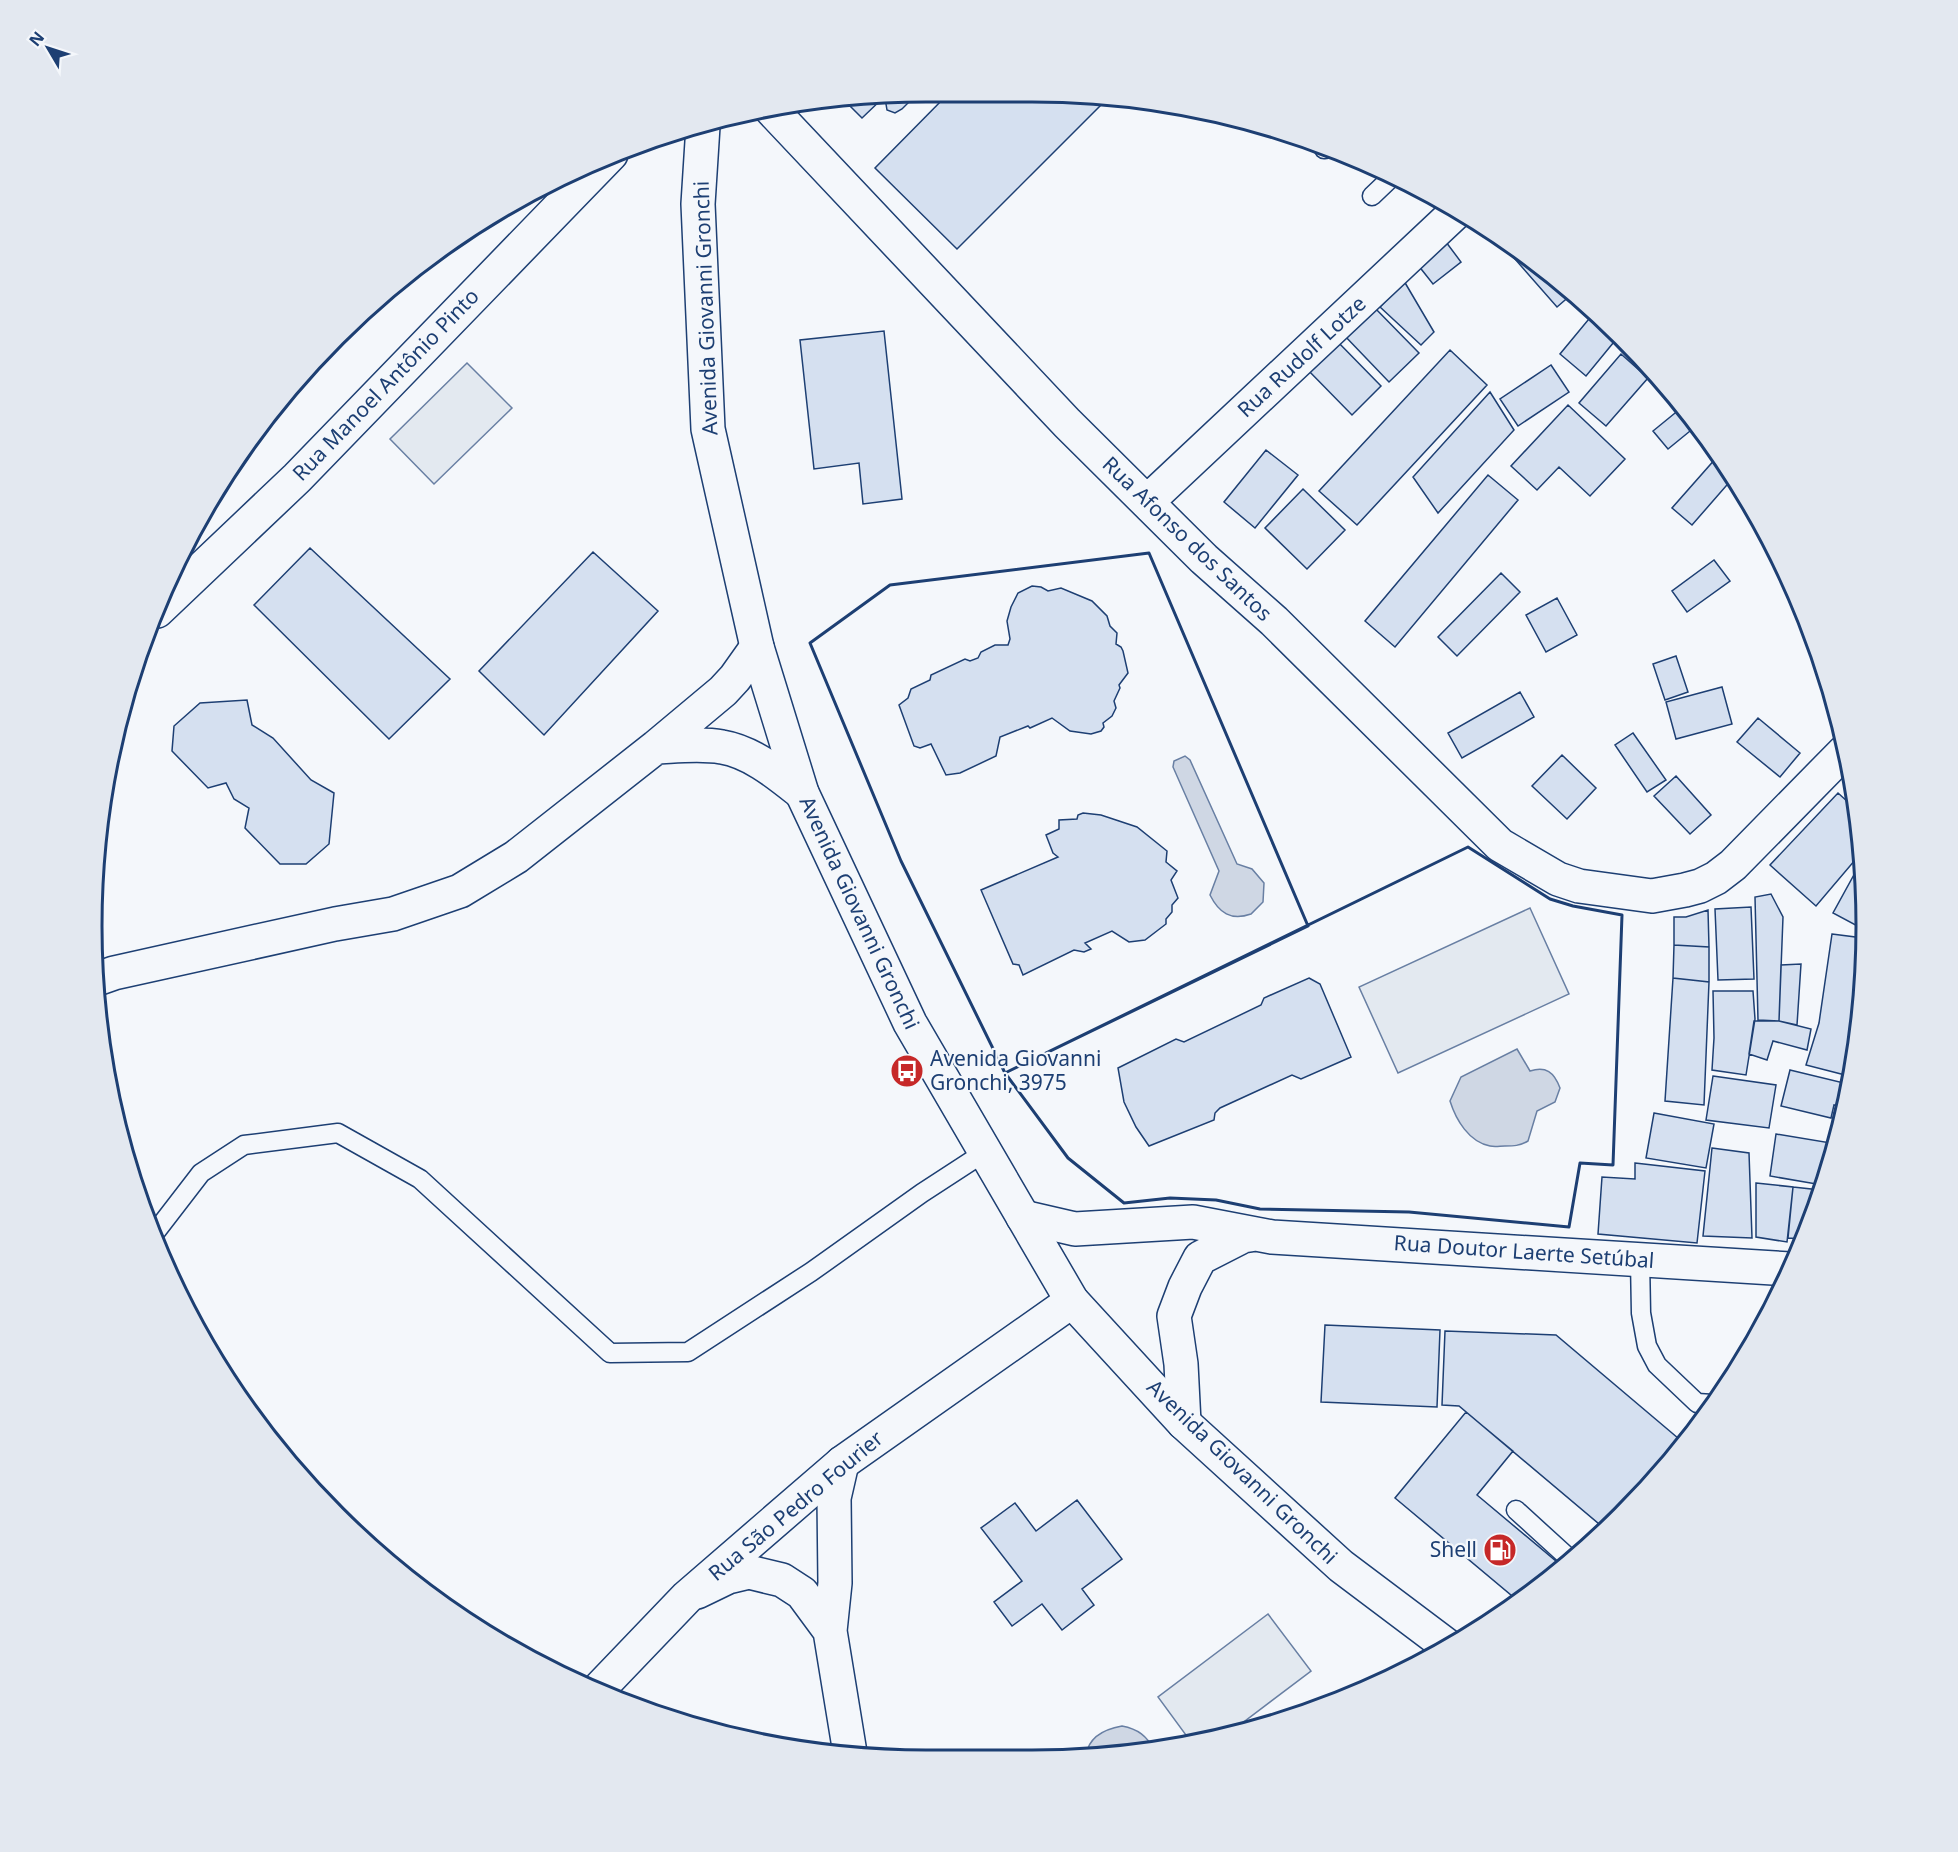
<svg xmlns="http://www.w3.org/2000/svg" width="1958" height="1852" viewBox="0 0 1958 1852" font-family="'Noto Sans',sans-serif">
  <rect width="100%" height="100%" fill="#f4f7fb"/>
  <path fill="#e3e9f0" stroke="#687fa3" stroke-width="1.5" d="M467,363L512,408L434,484L390,439Z
    M1530,908L1569,994L1398,1073L1359,987Z
    M1268,1614L1311,1671L1229,1733L1191,1742L1158,1697Z"/>
  <path fill="#cfd7e4" stroke="#687fa3" stroke-width="1.5" d="M1185,756L1190,760L1237,864L1252,869L1264,883L1263,902L1251,914C1231,921 1219,913 1210,895L1219,871L1173,767L1174,761Z
    M1517,1049L1530,1071C1546,1066 1554,1072 1560,1088L1555,1102L1537,1111L1528,1141C1519,1146 1514,1146 1505,1146C1500,1146 1495,1147 1490,1146C1469,1142 1456,1120 1450,1101L1461,1077Z
    M1122,1726C1138,1729 1147,1736 1154,1750L1141,1753L1086,1755C1089,1736 1105,1729 1122,1726Z"/>
  <path fill="#d5e0f0" stroke="#1d3f73" stroke-width="1.5" d="M950,92L1087,93L1109,97L957,249L875,168Z
    M912,93L915,96L902,109L895,113L887,110L886,104L890,97L888,95Z
    M885,96L862,118L844,100Z
    M1494,235L1540,264L1572,294L1557,307Z
    M1446,242L1461,262L1433,284L1418,265Z
    M1404,281L1434,332L1421,345L1380,307Z
    M1372,305L1419,353L1389,382L1343,334Z
    M1593,314L1618,337L1586,376L1560,354Z
    M884,331L902,499L863,504L859,463L814,469L800,340Z
    M1334,338L1381,386L1352,415L1305,367Z
    M1450,350L1487,385L1357,525L1319,491Z
    M1621,354L1648,378L1606,426L1579,403Z
    M1551,365L1569,392L1518,426L1500,399Z
    M1490,392L1514,430L1438,513L1413,477Z
    M1568,405L1625,459L1590,496L1559,467L1537,490L1511,466Z
    M1680,409L1695,427L1668,449L1653,431Z
    M1266,450L1298,475L1255,528L1224,502Z
    M1717,457L1733,478L1692,525L1672,508Z
    M1488,475L1518,500L1395,647L1365,621Z
    M1303,489L1345,530L1307,569L1265,528Z
    M310,548L450,679L389,739L254,605Z
    M593,552L658,611L544,735L479,671Z
    M1714,560L1730,581L1687,612L1672,591Z
    M1501,573L1520,592L1457,656L1438,637Z
    M1032,586L1041,587L1048,591L1061,588L1092,601L1107,616L1110,626L1117,633L1116,644L1121,647L1123,651L1128,673L1119,685L1120,688L1114,701L1116,708L1112,716L1103,723L1104,727L1101,731L1091,734L1070,731L1052,718L1030,728L1028,726L1000,737L996,756L960,773L946,775L931,744L920,748L914,746L899,705L908,698L911,689L930,680L931,675L965,659L970,661L978,658L981,652L995,645H1008L1010,639L1007,621L1011,607L1018,593Z
    M1557,598L1577,635L1546,652L1526,615Z
    M1676,656L1688,692L1665,700L1653,664Z
    M1722,687L1732,724L1676,739L1666,702Z
    M1520,692L1534,717L1462,758L1448,733Z
    M247,700L252,725L273,738L311,780L334,793L329,844L306,864H280L245,828L249,808L234,799L226,783L208,788L172,751L174,726L200,703Z
    M1758,718L1800,753L1780,777L1737,742Z
    M1633,733L1666,780L1647,792L1615,745Z
    M1562,755L1596,788L1567,819L1532,786Z
    M1676,776L1711,815L1690,834L1654,796Z
    M1851,780L1855,797L1844,787Z
    M1838,793L1858,811L1861,853L1816,906L1770,865Z
    M1083,813L1101,815L1137,827L1167,851L1166,862L1177,871L1171,880L1178,898L1172,905V912L1166,919V924L1145,940L1129,942L1112,931L1085,943L1091,949L1084,952L1074,950L1023,975L1019,965L1013,964L981,890L1058,857L1053,853L1046,835L1059,829V820L1077,819L1078,815Z
    M1861,862L1863,929L1833,913Z
    M1771,894L1783,917L1779,1021L1758,1020L1755,897Z
    M1751,907L1754,979L1718,980L1715,909Z
    M1708,910L1709,947L1674,945V917H1686Z
    M1832,934L1863,938L1862,948L1864,949L1865,981L1849,1076L1806,1065L1819,1023Z
    M1674,945L1709,947V982L1673,978Z
    M1801,964L1797,1025L1779,1021L1781,965Z
    M1309,978L1320,984L1351,1057L1301,1079L1292,1075L1220,1108L1215,1113L1214,1120L1149,1146L1136,1127L1124,1102L1118,1068L1176,1039L1184,1042L1261,1005L1264,998Z
    M1673,978L1709,982L1704,1105L1665,1101Z
    M1713,991H1753L1755,1019L1746,1075L1712,1070L1714,1038Z
    M1754,1021H1779L1811,1029L1807,1050L1773,1041L1767,1060L1749,1054Z
    M1790,1070L1848,1084L1844,1107L1834,1105L1831,1118L1781,1106Z
    M1713,1076L1776,1085L1769,1128L1706,1120Z
    M1654,1113L1714,1124L1706,1168L1646,1158Z
    M1776,1134L1837,1144L1822,1185L1770,1176Z
    M1712,1148L1749,1153L1752,1238L1703,1236Z
    M1635,1163L1705,1171L1697,1243L1598,1234L1602,1177L1635,1179Z
    M1756,1183L1793,1187L1787,1242L1756,1237Z
    M1793,1187L1820,1190L1802,1239L1788,1238Z
    M1325,1325L1440,1330L1437,1407L1321,1402Z
    M1445,1331L1556,1335L1685,1444L1605,1529L1459,1406L1442,1405Z
    M1466,1412L1513,1451L1477,1495L1563,1567L1517,1600L1395,1498Z
    M1077,1500L1122,1559L1082,1589L1094,1605L1062,1630L1042,1604L1012,1626L994,1602L1022,1581L981,1528L1015,1503L1036,1531Z"/>
  <g fill="none" stroke-linecap="round" stroke-linejoin="round">
    <g stroke="#1d3f73" stroke-width="21">
      <path id="service" d="M1324,149H1325
        M1372,196L1394,175
        M154,1234L201,1173L244,1145L338,1133L420,1179L610,1353L688,1352L811,1272L922,1193L985,1152
        M1640,1259L1641,1313L1647,1346L1657,1365L1697,1403L1713,1404
        M1516,1510L1572,1561"/>
    </g>
    <g stroke="#1d3f73" stroke-width="36">
      <path id="minor" d="M769,107L1067,423L1204,559L1274,621L1500,845L1558,879L1579,886L1652,896L1685,890L1700,886L1716,878L1733,865L1844,752
        M1147,502L1456,212
        M157,611L297,478L611,154
        M1023,1217L1075,1229L1193,1222L1272,1237L1790,1269
        M1184,1423L1181,1364L1174,1316L1185,1287L1200,1258L1243,1236L1256,1234
        M842,1463L834,1498L835,1583L830,1631L850,1753
        M697,1592L728,1577L749,1572L782,1580L802,1593L830,1631"/>
    </g>
    <g stroke="#1d3f73" stroke-width="36">
      <path id="tertiary" d="M656,747C677,746 701,743 722,747C752,752 778,774 802,793
        M97,979L114,973L335,924L393,914L460,891L516,857L656,747L723,691L735,678L757,647
        M596,1692L687,1597L842,1463L1072,1301"/>
    </g>
    <g stroke="#1d3f73" stroke-width="36">
      <path id="primary" d="M703,126L698,204L708,429L757,647L802,793L910,1023L1072,1301L1184,1423L1341,1566L1450,1648"/>
    </g>
    <use href="#service" stroke="#f4f7fb" stroke-width="18"/>
    <use href="#minor" stroke="#f4f7fb" stroke-width="33"/>
    <use href="#tertiary" stroke="#f4f7fb" stroke-width="33"/>
    <use href="#primary" stroke="#f4f7fb" stroke-width="33"/>
    <path stroke="#1d3f73" stroke-width="3" d="M1149,553L1308,926L1005,1073L901,861L810,643L890,585Z
      M1468,847L1550,899L1573,906L1622,915L1613,1165L1580,1163L1569,1227L1409,1212L1260,1209L1216,1200L1170,1198L1124,1203L1068,1158L1005,1073Z"/>
  </g>
  <defs>
    <g id="bus-disc" transform="scale(1.725)"><circle r="9.5" fill="#c62828" stroke="#f4f7fb"/><path d="M-5-6H5V4H4V6H2V4H-2V6H-4V4H-5ZM-3.5-4V0h7V-4ZM-3.5 1.2v1.5H-2V1.2ZM2 1.2v1.5H3.5V1.2Z" fill="#fff"/></g>
    <g id="fuel-disc" transform="scale(1.725)"><circle r="9.5" fill="#c62828" stroke="#f4f7fb"/><path d="M-5.5-6h7V0h2V4h1.3V-2.5L3-4.5l.8-.8L6-3V5H2.5V1h-1V6h-7ZM-4.2-4.7v3.2H.2V-4.7Z" fill="#fff"/></g>
  </defs>
  <g fill-rule="evenodd">
    <use href="#bus-disc" x="907" y="1071"/>
    <use href="#fuel-disc" x="1500" y="1550"/>
  </g>
  <g text-anchor="middle" stroke-width="4.5" stroke-linejoin="round" paint-order="stroke">
    <g font-size="21" fill="#1d3f73" stroke="#f4f7fb">
      <text transform="translate(706 308) rotate(-92)" y="7">Avenida Giovanni Gronchi</text>
      <text transform="translate(1302 357) rotate(-43)" y="7">Rua Rudolf Lotze</text>
      <text transform="translate(386 385) rotate(-46)" y="7">Rua Manoel Antônio Pinto</text>
      <text transform="translate(1187 539) rotate(44)" y="7">Rua Afonso dos Santos</text>
      <text transform="translate(859 913) rotate(65)" y="7">Avenida Giovanni Gronchi</text>
      <text transform="translate(1524 1252) rotate(4)" y="7">Rua Doutor Laerte Setúbal</text>
      <text transform="translate(1242 1472) rotate(44)" y="7">Avenida Giovanni Gronchi</text>
      <text transform="translate(796 1506) rotate(-40)" y="7">Rua São Pedro Fourier</text>
    </g>
    <g font-size="21" fill="#1d3f73" stroke="#f4f7fb" text-anchor="start">
      <text x="930" y="1066">Avenida Giovanni<tspan x="930" dy="24">Gronchi, 3975</tspan></text>
      <text x="1477" y="1557" text-anchor="end">Shell</text>
    </g>
  </g>
  <path d="M0 0H1958V1852H0ZM926 102H1032A824 824 0 0 1 1856 926V926A824 824 0 0 1 1032 1750H926A824 824 0 0 1 102 926V926A824 824 0 0 1 926 102Z" fill="#e3e8f0" fill-rule="evenodd"/>
  <path fill="none" stroke="#1d3f73" stroke-width="3" d="M926 102H1032A824 824 0 0 1 1856 926V926A824 824 0 0 1 1032 1750H926A824 824 0 0 1 102 926V926A824 824 0 0 1 926 102Z"/>
  <g transform="translate(48 48) rotate(309)" stroke="#f4f7fb" stroke-width="4.5" paint-order="stroke">
  <path d="M0-4.5L10 22L0 15L-10 22Z" fill="#1d3f73"/>
  <text y="-9" font-size="16" font-weight="bold" text-anchor="middle" fill="#1d3f73">N</text>
  </g>
</svg>
